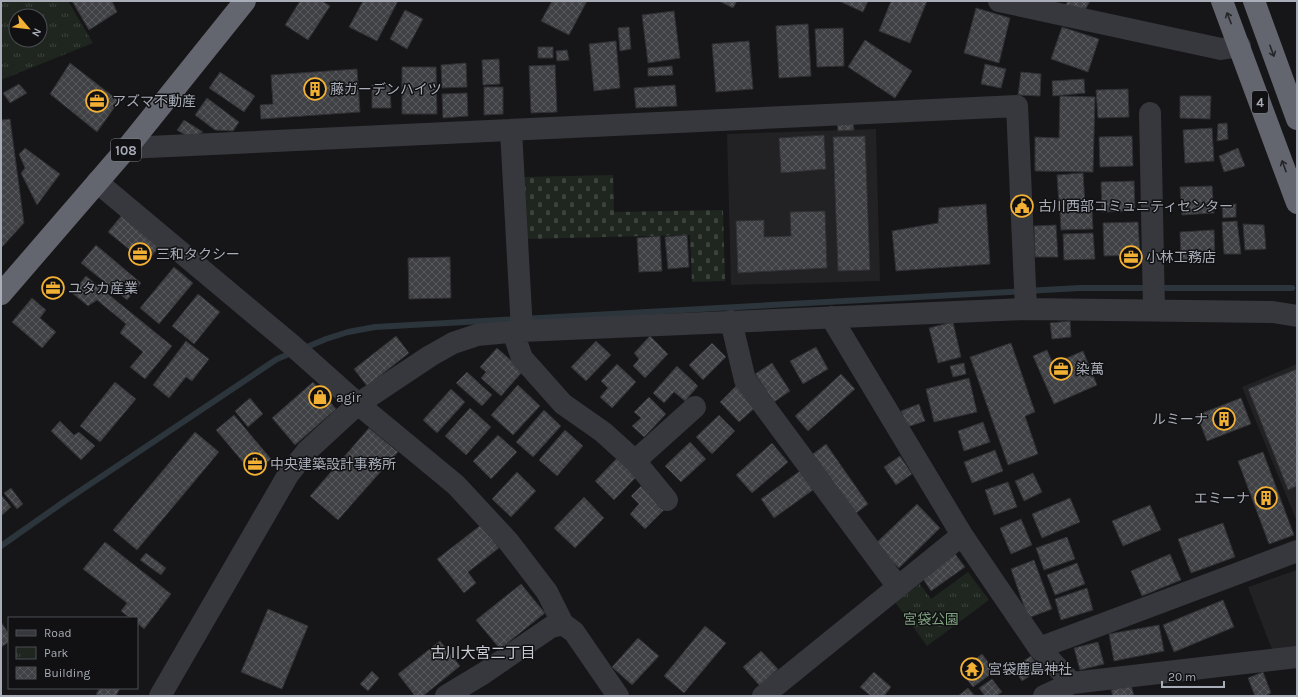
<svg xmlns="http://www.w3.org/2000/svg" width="1298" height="697" viewBox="0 0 1298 697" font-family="Karla,'Noto Sans JP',sans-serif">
  <defs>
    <pattern id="cemetery-stones" width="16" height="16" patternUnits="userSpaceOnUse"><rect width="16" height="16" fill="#1e261f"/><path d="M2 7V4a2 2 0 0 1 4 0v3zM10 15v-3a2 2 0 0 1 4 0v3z" fill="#3c433d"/></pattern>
    <pattern id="park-tufts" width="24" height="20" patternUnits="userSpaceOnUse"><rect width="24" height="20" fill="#1e261f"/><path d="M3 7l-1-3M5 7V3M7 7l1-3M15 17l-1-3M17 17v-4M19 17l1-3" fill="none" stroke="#3c433d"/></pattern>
    <pattern id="building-cross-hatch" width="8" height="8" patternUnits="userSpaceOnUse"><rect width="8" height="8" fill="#404145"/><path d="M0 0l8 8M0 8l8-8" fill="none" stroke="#595a5e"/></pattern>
  </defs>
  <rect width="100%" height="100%" fill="#161618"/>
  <path fill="#222225" d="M876,129L880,281L731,285L727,134Z
    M1297,364V522L1242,387Z
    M1297,570V647L1273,652L1248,587Z"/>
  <path fill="url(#cemetery-stones)" d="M613,175L614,212L723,210L725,281L692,282L690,235L524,239L523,177Z"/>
  <path fill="url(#park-tufts)" fill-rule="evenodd" d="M1,1H68L93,43L1,80ZM16,16H40V40H16Z
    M968,572L989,600L927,646L895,602L920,584L931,599Z"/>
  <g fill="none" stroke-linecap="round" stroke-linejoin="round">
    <path stroke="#2c353c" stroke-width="6" d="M302,349L326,339L348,332L375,327L1080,288H1292
      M1,546L65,501L277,359L294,352"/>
  </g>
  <path fill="url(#building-cross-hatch)" stroke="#303034" d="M72,1H112L117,12L89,30Z
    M300,1H322L330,6L308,40L285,25Z
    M363,1H398L377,41L349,27Z
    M552,1H587L569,35L541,21Z
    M719,1H737L733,8Z
    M839,1H868L863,12Z
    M891,1H927L910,43L879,31Z
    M1068,1H1090L1081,17L1063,8Z
    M976,8L1010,18L999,63L964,53Z
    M405,10L423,19L407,49L390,39Z
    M674,11L680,58L648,63L642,15Z
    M808,24L811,76L779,78L776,26Z
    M629,27L631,49L620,51L618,28Z
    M1062,27L1099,39L1088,72L1051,59Z
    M843,28L844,66L817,67L815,29Z
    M865,40L912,71L895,98L848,67Z
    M616,41L620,88L594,91L589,44Z
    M749,41L753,89L716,92L712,44Z
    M538,47H553V58H538Z
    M567,50L569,60L557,61L556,51Z
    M499,59L500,84L483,85L482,60Z
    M70,63L119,101L97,132L50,94Z
    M466,63L467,87L442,88L441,65Z
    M985,64L1006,69L1001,88L981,84Z
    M555,65L557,112L531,113L529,66Z
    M672,66L673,75L648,76V68Z
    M402,67H436L437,114H402Z
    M357,69L360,112L261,119L260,105L273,104L271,75Z
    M220,72L255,96L244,112L209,88Z
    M1021,72L1041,74L1040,96L1018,95Z
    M1084,79L1085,93L1053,96L1052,81Z
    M19,84L27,93L10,103L3,93Z
    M390,84L391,108H372V85Z
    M675,85L677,106L636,108L634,88Z
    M484,87H503V114L484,115Z
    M1128,89L1129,117L1098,118L1096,90Z
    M467,93L468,116L443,118L442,94Z
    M1060,96L1095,97L1093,172L1035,171V137L1059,138Z
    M1180,96H1211L1210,119L1180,118Z
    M207,98L239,122L233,131L215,130L195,115Z
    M10,119L24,223L1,248V120Z
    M184,120L203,132L190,138L177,130Z
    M837,121H853L854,130L838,131Z
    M1227,123L1228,139L1217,141L1218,124Z
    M1212,128L1214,161L1185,163L1183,130Z
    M824,135L826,169L781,173L779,138Z
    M865,136L870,270L838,271L833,137Z
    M1132,136L1133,166L1100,167L1099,137Z
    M25,148L60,174L37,205L21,173L25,168L19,154Z
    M1238,148L1245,166L1224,172L1219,156Z
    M1083,173L1085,204L1059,205L1057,175Z
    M1134,181L1135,211L1102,212L1101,182Z
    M1212,186L1214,213L1182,215L1180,187Z
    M986,204L990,264L896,271L892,231L938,223L939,208Z
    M1236,204V217L1223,218L1222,205Z
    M1092,210L1093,229L1061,230L1060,211Z
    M825,211L827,268L738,273L736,221L764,220V237L791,236L790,212Z
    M122,215L160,246L146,263L108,232Z
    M1237,221L1241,254H1224L1222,222Z
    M1138,222L1140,255L1104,256L1103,223Z
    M1243,224L1264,225L1266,249L1245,250Z
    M1056,225L1058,257H1035L1034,226Z
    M1214,230L1215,258L1181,261L1180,232Z
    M1093,233L1095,259L1064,260L1063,234Z
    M687,235L689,267L668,269L665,237Z
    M660,236L662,271L639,272L637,238Z
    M96,245L141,283L127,300L81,263Z
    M450,257L451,298L409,299L408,258Z
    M174,267L193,283L159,324L140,308Z
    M86,276L172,346L145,379L130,367L143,352L120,333L126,324L97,300L88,306L72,293Z
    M198,294L220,312L194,344L172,326Z
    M32,298L46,310L40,318L56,332L42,348L12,322Z
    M1070,321L1071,337L1052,339L1050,323Z
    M953,322L961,357L938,363L929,328Z
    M396,336L409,353L367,386L354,369Z
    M650,336L668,354L645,378L633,366L639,359L634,353Z
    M186,341L209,359L192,381L186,377L169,398L153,385Z
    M596,341L611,355L586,381L571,367Z
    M712,343L726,357L703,380L689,365Z
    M1011,343L1035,412L1025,416L1038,454L1008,465L970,357Z
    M816,347L828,369L803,384L790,361Z
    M497,348L523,371L501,396L481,378L486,372L480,367Z
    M1047,350L1053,364L1083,351L1097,385L1054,404L1033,356Z
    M772,363L790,391L774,402L755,374Z
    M964,363L966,374L953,377L950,366Z
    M617,364L636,382L612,408L600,397L608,388L601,381Z
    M677,366L698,386L685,401L674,392L664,403L653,393Z
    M1297,369V486L1288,490L1248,389Z
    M467,372L492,395L482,406L456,383Z
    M841,374L855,389L808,431L795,416Z
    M969,378L977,412L934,422L926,389Z
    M115,382L136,399L100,442L80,426Z
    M313,382L336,409L295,445L272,418Z
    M518,385L540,406L513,435L491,415Z
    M737,385L757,406L739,422L720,402Z
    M451,389L465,402L437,433L423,420Z
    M649,397L666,414L644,437L632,426L641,418L634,412Z
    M250,398L263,414L248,427L235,411Z
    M1241,398L1251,424L1207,441L1197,415Z
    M919,404L925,421L907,427L901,411Z
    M470,408L491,427L466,455L445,436Z
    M544,410L561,426L533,457L516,442Z
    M234,415L271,459L253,474L216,430Z
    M719,415L735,431L712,454L696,437Z
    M60,421L74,435L79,432L95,446L81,460L51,431Z
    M983,422L990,442L964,451L958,431Z
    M369,428L398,452L338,520L310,496Z
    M565,430L583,446L557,476L539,460Z
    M195,432L219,452L137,550L113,530Z
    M498,435L517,452L491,479L473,461Z
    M690,442L706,459L681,482L665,466Z
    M772,443L788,462L752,493L736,475Z
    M826,444L868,504L855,514L813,454Z
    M995,450L1003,471L972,483L964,462Z
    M1263,452L1294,535L1269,544L1238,461Z
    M620,455L639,474L614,500L595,481Z
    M900,456L912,474L896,485L884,467Z
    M800,471L813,490L774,518L761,499Z
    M517,472L536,491L511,517L492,499Z
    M1033,473L1042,492L1024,501L1015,481Z
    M1008,482L1017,507L994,515L985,490Z
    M641,486L665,509L645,529L630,514L639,504L631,496Z
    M11,488L23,504L17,509L4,493Z
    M1,495L11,507L1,516Z
    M584,497L604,518L575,548L554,528Z
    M1070,498L1080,522L1042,538L1032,514Z
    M917,504L940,528L899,568L875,544Z
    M1150,505L1161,530L1123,546L1112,521Z
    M1021,519L1032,545L1011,554L1000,528Z
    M1223,523L1235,557L1191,573L1178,539Z
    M481,525L499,548L468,572L476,583L464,593L437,559Z
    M1067,537L1075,559L1044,570L1036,548Z
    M105,542L171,594L144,629L137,623V618H130L121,611L127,603L83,569Z
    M146,553L166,568L161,575L140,560Z
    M955,554L965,567L931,591L922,577Z
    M1170,554L1181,580L1142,596L1131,571Z
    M1034,560L1052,609L1028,618L1011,569Z
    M1077,563L1085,584L1055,595L1047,575Z
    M521,584L545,613L500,649L476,620Z
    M1087,588L1093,610L1061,620L1055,599Z
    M1223,600L1234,627L1174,652L1163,625Z
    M268,609L308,626L282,689L241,672Z
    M1,622L9,634V642L1,647Z
    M1159,625L1164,651L1114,661L1109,634Z
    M705,626L726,643L684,693L664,676Z
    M638,638L659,656L632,685L612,667Z
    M440,641L460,666L423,696H415L398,674Z
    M1098,642L1104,664L1080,670L1074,648Z
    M761,651L778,669L760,686L743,667Z
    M982,654L995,671L973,687L960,671Z
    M1031,656L1040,669L1022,681L1013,668Z
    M372,671L379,678L368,691L360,684Z
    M874,672L891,687L884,696H871L860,687Z
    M1263,672L1271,693L1265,696H1255L1248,678Z
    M992,679L1002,692L996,696H985L979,688Z
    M1131,685L1134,696H1113L1111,690Z
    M100,688H120L116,696H100L96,694Z
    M968,688L975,696H958Z"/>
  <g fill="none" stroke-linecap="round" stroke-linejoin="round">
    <path stroke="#37383d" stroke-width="22" d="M999,1L1221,49L1240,46
      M1150,113L1154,310
      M511,130L522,331
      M127,148L1017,106L1026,309
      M97,182L293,346L358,404L456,485L508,541L547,592L563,624
      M831,317L962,535L1039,648L1072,683
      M731,321L745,380L898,587
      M513,332L522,358L563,404L603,432L635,461L667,500
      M635,461L695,407
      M1039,648L1297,551
      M160,696L288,475L307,451L358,404L430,356L453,343L477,335L522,331L1026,309L1273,312L1297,316
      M446,696L484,673L551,627L563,624L574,632L618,696
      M763,696L962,535
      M1044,696L1072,683L1297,657"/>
    <path stroke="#63666e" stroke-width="22" d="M1222,1L1297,203
      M1254,1L1297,119
      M1,294L127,148L245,1"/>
  </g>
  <defs><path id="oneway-shaft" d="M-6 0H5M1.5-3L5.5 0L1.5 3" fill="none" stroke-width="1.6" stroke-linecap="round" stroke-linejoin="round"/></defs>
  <g stroke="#26262a">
    <use href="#oneway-shaft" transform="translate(1229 18) rotate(-111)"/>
    <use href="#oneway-shaft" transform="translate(1272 51) rotate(70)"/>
    <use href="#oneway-shaft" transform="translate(1284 166) rotate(-110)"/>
  </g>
  <defs>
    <g id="building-ring" transform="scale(1.15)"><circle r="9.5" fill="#111113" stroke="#f2b134" stroke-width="1.5"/><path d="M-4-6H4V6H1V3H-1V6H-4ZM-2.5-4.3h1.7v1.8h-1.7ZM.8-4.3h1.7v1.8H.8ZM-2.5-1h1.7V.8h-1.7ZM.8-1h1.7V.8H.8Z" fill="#f2b134"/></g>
    <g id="office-ring" transform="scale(1.15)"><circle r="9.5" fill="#111113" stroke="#f2b134" stroke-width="1.5"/><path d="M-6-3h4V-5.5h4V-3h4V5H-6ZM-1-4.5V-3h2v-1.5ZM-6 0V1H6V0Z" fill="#f2b134"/></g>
    <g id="civic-ring" transform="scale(1.15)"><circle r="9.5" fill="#111113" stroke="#f2b134" stroke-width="1.5"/><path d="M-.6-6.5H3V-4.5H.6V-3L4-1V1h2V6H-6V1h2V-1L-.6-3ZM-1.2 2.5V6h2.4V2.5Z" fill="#f2b134"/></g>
    <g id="shop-ring" transform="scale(1.15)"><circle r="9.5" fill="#111113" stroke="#f2b134" stroke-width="1.5"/><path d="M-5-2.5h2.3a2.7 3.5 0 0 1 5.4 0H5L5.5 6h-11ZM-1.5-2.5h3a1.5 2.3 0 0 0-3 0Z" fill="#f2b134"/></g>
    <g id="temple-ring" transform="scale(1.15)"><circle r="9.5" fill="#111113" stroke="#f2b134" stroke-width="1.5"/><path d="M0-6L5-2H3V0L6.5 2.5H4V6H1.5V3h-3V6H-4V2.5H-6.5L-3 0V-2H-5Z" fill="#f2b134"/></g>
  </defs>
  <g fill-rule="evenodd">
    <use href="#building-ring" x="315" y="89"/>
    <use href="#office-ring" x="97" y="101"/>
    <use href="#civic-ring" x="1022" y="206"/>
    <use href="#office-ring" x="140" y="254"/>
    <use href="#office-ring" x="1131" y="257"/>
    <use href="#office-ring" x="53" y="288"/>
    <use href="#office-ring" x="1061" y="369"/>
    <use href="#shop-ring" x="320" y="397"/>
    <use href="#building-ring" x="1224" y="419"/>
    <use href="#office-ring" x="255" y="464"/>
    <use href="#building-ring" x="1266" y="498"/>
    <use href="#temple-ring" x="972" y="669"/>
  </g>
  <g text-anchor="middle" stroke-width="3" stroke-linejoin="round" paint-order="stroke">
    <g fill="#111113" stroke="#7b7e86" stroke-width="1">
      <rect x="1252" y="91" width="16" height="22" rx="3"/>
      <rect x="111" y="139" width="30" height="22" rx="3"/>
    </g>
    <g font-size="13" font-weight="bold" fill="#a8adb8">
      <text x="1260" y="107">4</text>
      <text x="126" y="155">108</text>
    </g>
    <g font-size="14" fill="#a8adb8" stroke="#111113" text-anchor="start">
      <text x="330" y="94">藤ガーデンハイツ</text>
      <text x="112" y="106">アズマ不動産</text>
      <text x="1038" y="211">古川西部コミュニティセンター</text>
      <text x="156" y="259">三和タクシー</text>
      <text x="1146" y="262">小林工務店</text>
      <text x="68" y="293">ユタカ産業</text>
      <text x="1076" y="374">染萬</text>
      <text x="336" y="402">agir</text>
      <text x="1208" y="424" text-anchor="end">ルミーナ</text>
      <text x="270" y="469">中央建築設計事務所</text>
      <text x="1250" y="503" text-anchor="end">エミーナ</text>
      <text x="988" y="674">宮袋鹿島神社</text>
    </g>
    <g font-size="14" fill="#7fa381" stroke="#111113">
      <text x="931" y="624">宮袋公園</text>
    </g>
    <g font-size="15" fill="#c9ccd4" stroke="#111113">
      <text x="483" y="658">古川大宮二丁目</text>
    </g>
  </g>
  <rect width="1298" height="697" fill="none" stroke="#a8adb8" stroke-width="4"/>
  <rect x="8" y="617" width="130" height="72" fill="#111113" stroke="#4d4f55"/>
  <rect x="16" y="630" width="20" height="6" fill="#37383d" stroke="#4d4f55"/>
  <text x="44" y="637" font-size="12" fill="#a8adb8">Road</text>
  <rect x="16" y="647" width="20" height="12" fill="url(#park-tufts)" stroke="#4d4f55"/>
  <text x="44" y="657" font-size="12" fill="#a8adb8">Park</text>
  <rect x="16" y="667" width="20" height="12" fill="url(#building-cross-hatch)" stroke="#4d4f55"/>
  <text x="44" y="677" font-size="12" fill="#a8adb8">Building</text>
  <g transform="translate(28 28) rotate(118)"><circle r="19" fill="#111113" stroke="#4d4f55"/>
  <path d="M0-3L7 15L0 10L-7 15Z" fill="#f2b134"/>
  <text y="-6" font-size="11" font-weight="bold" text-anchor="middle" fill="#a8adb8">N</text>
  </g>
  <path d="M1162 681v6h62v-6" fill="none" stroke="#a8adb8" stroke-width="2"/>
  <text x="1168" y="681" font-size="12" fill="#a8adb8" stroke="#111113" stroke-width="3" paint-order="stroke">20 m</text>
</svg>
